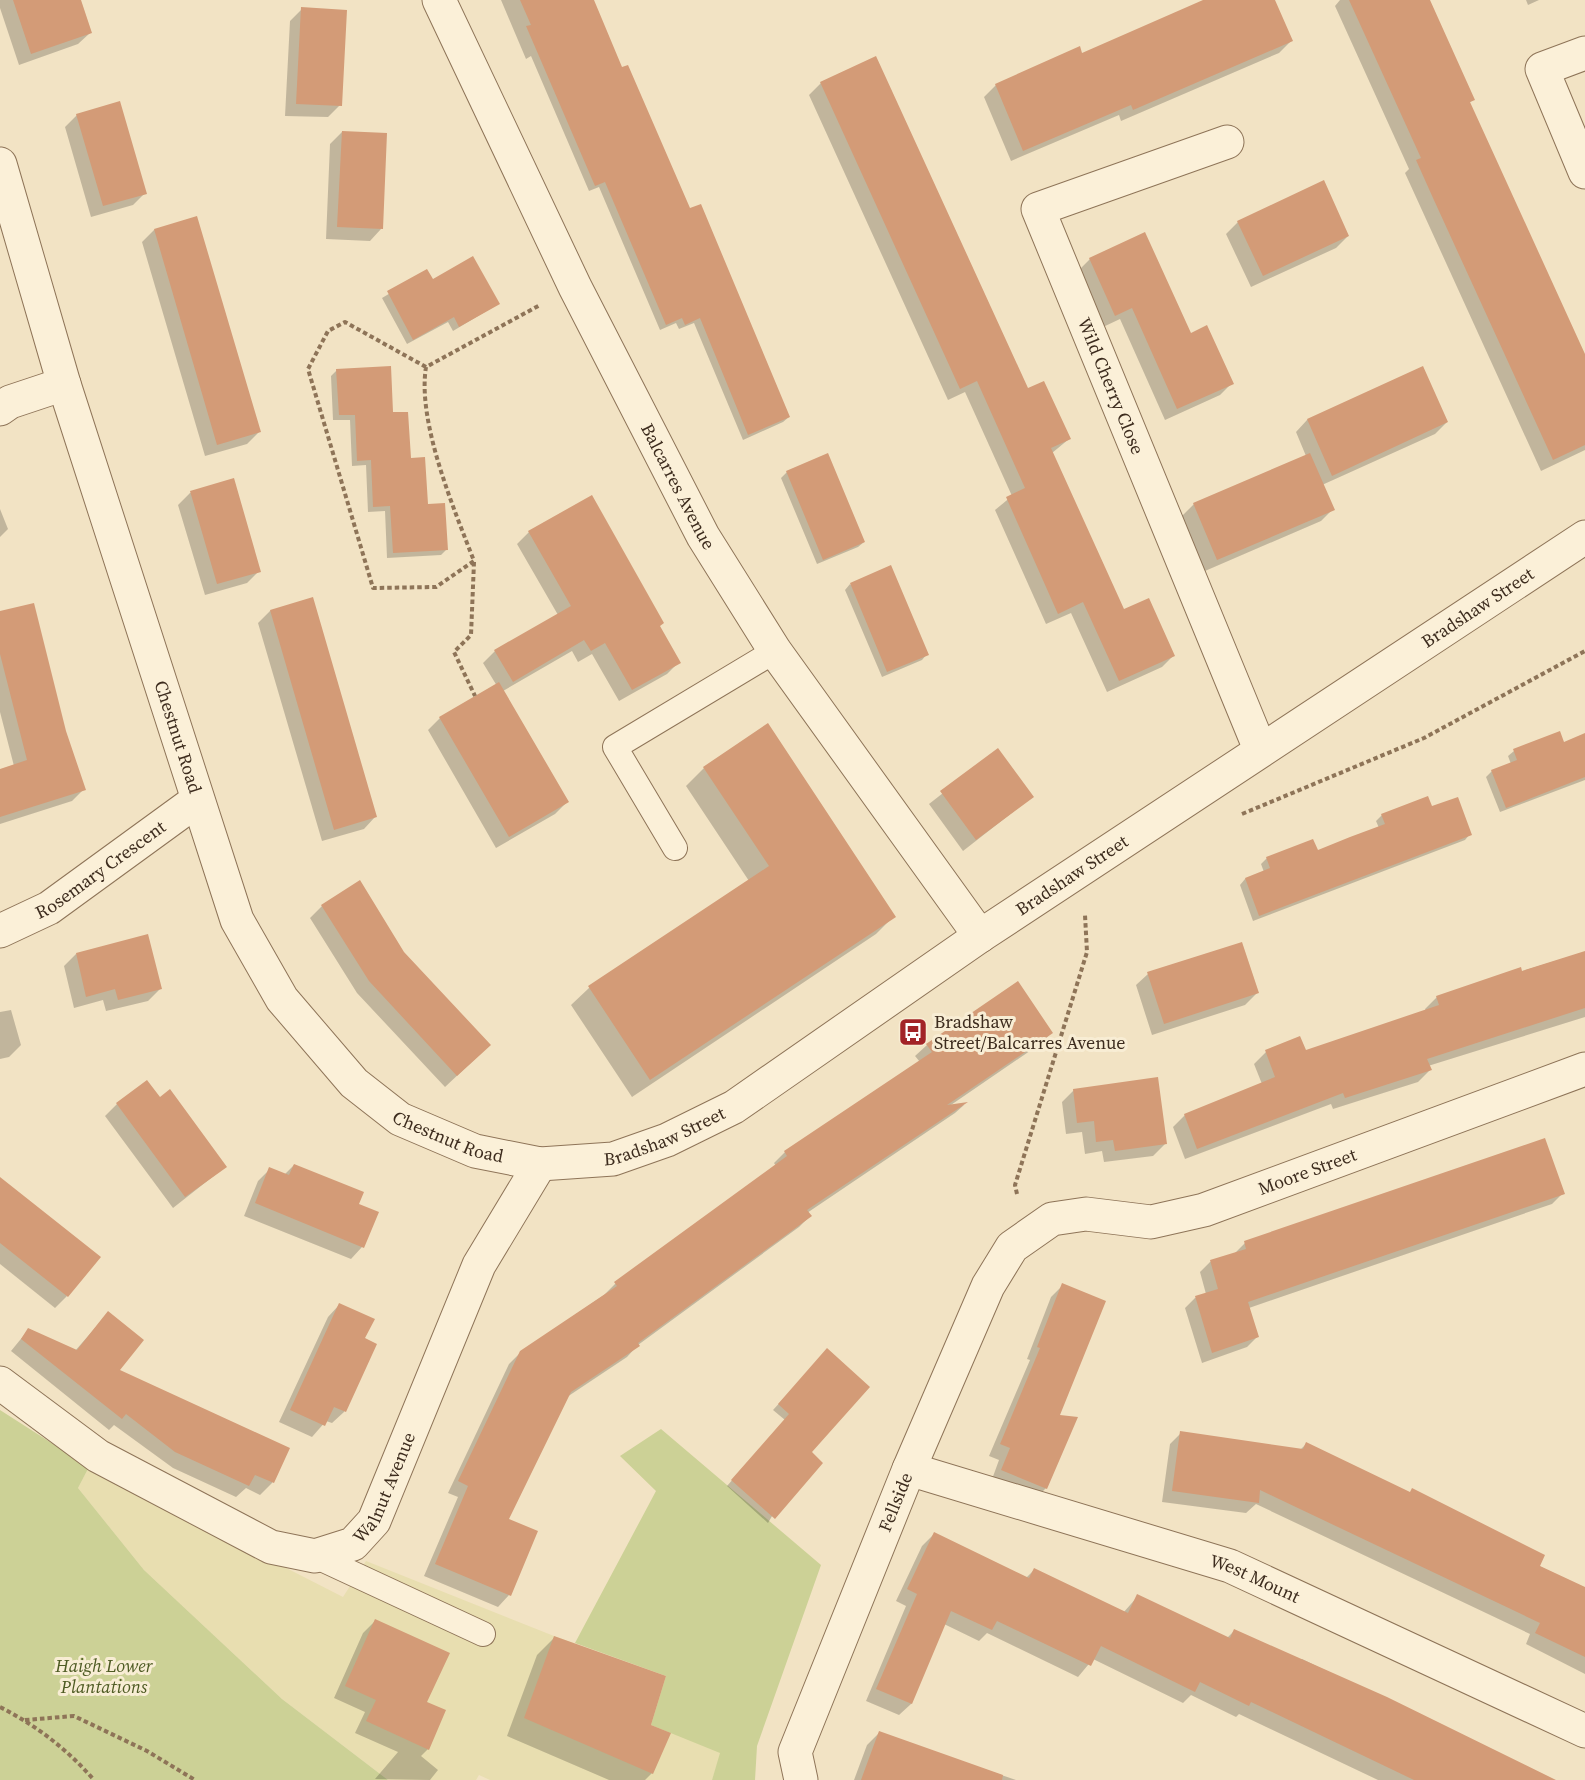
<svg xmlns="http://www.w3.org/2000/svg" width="1585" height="1780" viewBox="0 0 1585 1780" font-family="'Source Serif 4',serif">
  <rect width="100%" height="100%" fill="#f2e3c4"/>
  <path fill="#e8deb0" d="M89,1467L343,1597L366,1561L554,1636L666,1676L721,1753L712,1780H490L479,1775L476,1780H388L282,1699L144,1570L78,1488Z"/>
  <path fill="#ccd196" d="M0,1410L89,1467L78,1488L144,1570L282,1699L388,1780H0Z
    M661,1429L821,1565L757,1746L755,1780H712L720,1753L651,1725L666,1676L575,1643L656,1491L620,1456Z"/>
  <path fill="#0003" d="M0,0H79L90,33L78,44L19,65L0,8Z
    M501,0H592L621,69L789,417L783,422L743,440L694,323L679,329L676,323L660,330L599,187L589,191L531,56L526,59Z
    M1208,0H1274L1291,41L1279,53L1121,121L1119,115L1011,161L984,97L996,85L1082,55Z
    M1340,0H1428L1473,100L1469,103L1585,358V450L1541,471L1405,173L1409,169L1335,6Z
    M1526,0H1539L1528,5Z
    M302,9L340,105L328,117L285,116L290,21Z
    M821,83L1027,390L1069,439L1052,453L1123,611L1174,655L1162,667L1107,692L1071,613L1046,624L995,510L1012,496L965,392L948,400L809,95Z
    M77,115L145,193L133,205L91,217L65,127Z
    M342,132L381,229L370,241L326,239L330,144Z
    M196,218L259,432L247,444L205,456L142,242L154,230Z
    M1238,222L1348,236L1336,248L1251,287L1226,234Z
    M1090,259L1190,335L1232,383L1220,395L1165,420L1120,319L1103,327L1078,271Z
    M427,271L432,281L498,304L453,331L448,322L407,344L382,298Z
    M1422,368L1447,422L1435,434L1322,485L1333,509L1321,521L1205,571L1182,516L1194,504L1306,456L1296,432L1307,420Z
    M337,370L392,414L426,506L446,550L441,555L387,558L385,511L368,512L366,465L352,466L350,420H333L331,376Z
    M787,472L864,542L858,547L817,564L781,478Z
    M233,480L259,571L247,583L205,595L178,505L190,493Z
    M0,509L8,529L0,537Z
    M529,532L658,627L679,662L667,674L619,701L592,654L578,662L572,651L503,691L567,802L555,814L496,848L428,730L440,718L497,686L483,663L495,651L558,615L517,544Z
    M850,584L927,654L922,660L882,677L845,590Z
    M312,599L375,817L364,829L322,841L258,623L270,611Z
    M0,613L65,731L84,789L72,801L0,824V771L14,766L0,712Z
    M1585,735V780L1500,812L1486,777L1492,771L1511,764L1508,756L1514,751L1563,743Z
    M998,750L1032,797L963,851L929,804Z
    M704,768L894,916L876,934L632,1097L571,1005L589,988L749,881L686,786Z
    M1431,808L1470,834L1465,840L1253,921L1240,885L1245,879L1264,872L1261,864L1267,858L1317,852L1379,828L1376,821L1382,815Z
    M322,906L403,953L477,1057L445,1087L357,993L310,918Z
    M1585,952V1017L1428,1066L1430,1070L1418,1082L1333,1109L1331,1104L1185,1159L1173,1127L1185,1115L1262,1084L1254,1064L1266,1052H1305L1426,1012L1425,1009L1437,997Z
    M76,954L160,989L148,1001L106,1011L103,1000L74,1008L64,966Z
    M1148,974L1257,993L1245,1005L1152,1035L1136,985Z
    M1018,983L1051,1033L1040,1044L948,1107L964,1105L955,1113L807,1213L810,1216L799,1227L638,1345L627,1357L567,1397L507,1519L509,1595L498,1607L424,1576L458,1497L448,1493L509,1364L521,1352L604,1295L615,1284L776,1166L774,1163L785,1152L920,1062L915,1056L927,1045Z
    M11,1010L21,1045L9,1057L0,1059V1012Z
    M1074,1090L1165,1144L1153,1156L1104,1162L1102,1151L1085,1154L1082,1132L1066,1134L1062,1102Z
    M159,1099L225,1167L173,1208L105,1116L117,1104Z
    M294,1165L357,1205L362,1247L351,1259L244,1216L258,1181L270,1169L284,1175Z
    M0,1193L67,1296L55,1308L0,1264Z
    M1563,1193L1552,1204L1249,1308L1258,1336L1247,1347L1202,1363L1185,1308L1195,1298L1206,1294L1200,1272L1210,1262L1234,1254L1245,1243Z
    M1063,1285L1058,1416L1046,1488L1034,1500L991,1482L999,1460L989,1456L1030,1360L1027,1359L1051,1297Z
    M339,1305L363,1339L375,1344L344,1412L332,1423L326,1421L312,1437L279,1422L328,1317Z
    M108,1313L117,1370L288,1449L272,1483L260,1495L246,1488L236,1497L173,1468L114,1425L109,1430L11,1351L29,1329L75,1351Z
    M822,1356L809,1453L768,1523L727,1486L785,1420L773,1410Z
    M1181,1433L1300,1450L1306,1444L1585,1590V1674L1526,1644L1530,1634L1256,1504L1246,1513L1162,1502L1170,1444Z
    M934,1534L1026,1578L1034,1570L1123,1613L1138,1596L1227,1638L1234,1631L1300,1661L1302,1659L1553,1780H1378L1239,1714L1236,1717L1191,1695L1183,1703L1093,1659L1078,1677L987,1633L979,1641L944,1624L911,1704L899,1715L866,1701L906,1606L896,1601L922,1546Z
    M375,1621L425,1702L428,1749L421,1756L438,1770L430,1780L375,1779L398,1752L355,1733L365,1712L334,1698L363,1633Z
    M555,1637L650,1726L652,1773L645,1780H609L507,1736L537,1655Z
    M879,1733L1016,1780H854L867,1745Z"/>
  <path fill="#d39b77" d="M13,0H81L92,33L31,54Z
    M520,0H594L622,67L628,65L690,208L701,204L790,417L748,435L700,318L685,325L682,318L666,325L605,182L595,186L526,26L531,25Z
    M1203,0H1275L1293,41L1133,110L1131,105L1023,151L995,84L1080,46L1082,53Z
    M1349,0H1430L1475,100L1470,102L1585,354V445L1553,460L1433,198L1416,160L1421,158Z
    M301,7L347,10L342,106L296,104Z
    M876,56L1028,388L1044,381L1071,439L1051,448L1124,609L1149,598L1175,656L1119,681L1083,602L1058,614L1006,497L1025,488L977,381L960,389L820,82Z
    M120,101L147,194L103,206L76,114Z
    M342,131L387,133L383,229L337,227Z
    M1324,180L1349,236L1263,276L1237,221Z
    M197,216L261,432L217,445L154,229Z
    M1145,232L1191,333L1207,325L1234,384L1177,409L1132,308L1115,316L1089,258Z
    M473,256L500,304L459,327L454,317L413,340L387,291L427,269L433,279Z
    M391,366L393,412H408L411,458L425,457L428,504L445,503L448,550L393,553L390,506L373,507L371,460L357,461L355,415H339L336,369Z
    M1423,366L1448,422L1332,476L1307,419Z
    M828,453L865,542L823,560L786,471Z
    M1310,453L1335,510L1217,560L1193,503Z
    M234,478L261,572L217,584L190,491Z
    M592,495L664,623L660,626L681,663L632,690L605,643L591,651L584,640L513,682L494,650L571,606L528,531Z
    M891,565L929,655L887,672L850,583Z
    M313,597L377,817L334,830L270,610Z
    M34,603L66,731L86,790L0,817V769L27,760L0,654V611Z
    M499,682L569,802L509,837L439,717Z
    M768,723L896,917L650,1080L588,986L769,866L703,767Z
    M1560,731L1564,742L1585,733V777L1506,808L1491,770L1517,760L1513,749Z
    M998,748L1034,797L976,840L940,791Z
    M1428,796L1432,806L1458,797L1472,835L1259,916L1245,878L1270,868L1266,857L1313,839L1318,850L1350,837L1385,824L1381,814Z
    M360,880L404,952L491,1045L457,1076L369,981L321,905Z
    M148,934L162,989L118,1000L115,989L86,997L76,953Z
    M1242,942L1259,993L1164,1024L1147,972Z
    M1585,951V1008L1427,1059L1432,1070L1345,1098L1343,1093L1197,1149L1184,1114L1275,1077L1265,1050L1300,1036L1306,1050L1439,1005L1436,996L1521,967L1522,971Z
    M1018,981L1053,1033L947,1105L968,1102L807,1210L812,1216L638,1343L640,1346L571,1392L509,1519L538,1531L511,1596L435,1564L468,1486L458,1481L520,1351L617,1286L614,1282L787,1156L784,1151L932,1052L926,1044Z
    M1158,1077L1167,1144L1115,1151L1113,1140L1096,1142L1094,1121L1077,1123L1073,1089Z
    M147,1080L160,1097L170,1089L227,1167L185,1197L116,1103Z
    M1545,1138L1565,1194L1248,1302L1259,1337L1212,1353L1195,1296L1218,1289L1210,1260L1246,1249L1244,1241Z
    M294,1164L364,1192L359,1204L379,1212L364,1248L255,1203L269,1167L289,1175Z
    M0,1177L101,1257L68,1297L0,1243Z
    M1062,1283L1106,1301L1060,1415L1078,1417L1047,1489L1001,1470L1010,1448L1000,1444L1040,1348L1037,1347Z
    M339,1303L375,1319L365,1338L377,1344L346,1412L334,1407L325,1426L290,1410Z
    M108,1311L144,1340L120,1370L290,1448L274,1483L255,1475L249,1486L175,1452L126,1414L122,1419L21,1339L28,1328L77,1350Z
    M827,1348L870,1387L812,1452L823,1463L775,1519L731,1480L789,1414L778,1404Z
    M1180,1431L1303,1449L1306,1442L1410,1492L1412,1488L1545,1555L1540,1566L1585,1587V1657L1535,1633L1540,1623L1260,1490L1259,1503L1172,1491Z
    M934,1532L1029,1578L1034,1568L1128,1613L1137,1594L1230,1638L1234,1629L1387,1697L1556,1780H1414L1251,1702L1249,1706L1200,1682L1195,1692L1101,1646L1091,1666L997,1621L992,1630L951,1611L912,1704L876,1689L917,1594L907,1589Z
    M375,1619L450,1653L427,1702L446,1710L429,1750L366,1721L376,1700L345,1686Z
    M554,1636L666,1676L651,1725L671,1733L653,1774L524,1718Z
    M879,1731L1003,1775L1002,1780H861Z"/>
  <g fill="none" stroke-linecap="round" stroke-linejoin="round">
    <g stroke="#8e7458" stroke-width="26">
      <path id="lane" d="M675,848L615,747L775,651
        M315,1556L483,1634"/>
    </g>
    <g stroke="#8e7458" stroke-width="35">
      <g id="street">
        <path id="s1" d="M439,0L575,287L703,536L775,651L980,936"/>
        <path d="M1585,53L1542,69L1585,172"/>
        <path id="s2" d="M1227,142L1038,209L1260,749"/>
        <path id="s3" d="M0,164L64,384L237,920L282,999L354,1083L400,1119L475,1151L540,1164L613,1159L667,1140L734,1107L980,936L1585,537"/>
        <path d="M0,409L10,402L64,384"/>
        <path id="s4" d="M0,931L49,908L196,801"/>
        <path id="s5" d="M0,1383L98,1456L271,1547L315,1556L353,1544L374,1521L479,1265L540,1164"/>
        <path id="s6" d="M909,1469L1230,1566L1585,1731"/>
        <path id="s7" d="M801,1780L795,1752L909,1469L988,1286L1012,1247L1052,1219L1086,1214L1151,1222L1204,1210L1585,1069"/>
      </g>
    </g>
    <path stroke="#8e7458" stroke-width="4" stroke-dasharray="4.5 3" stroke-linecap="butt" d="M426,367L345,322L328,331L308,369L373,588L436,587L474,561C454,509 417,422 426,367L540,305
      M474,562L471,635L454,652L475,696
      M1242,814L1424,738L1585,651
      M1017,1194L1015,1185L1087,952L1085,915
      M0,1707C37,1726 67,1749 94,1780
      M25,1720L74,1716L147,1751L195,1780"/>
    <use href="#lane" stroke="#fbf0d8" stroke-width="24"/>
    <use href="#street" stroke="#fbf0d8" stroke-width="33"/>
  </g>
  <defs>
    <g id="bus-square" transform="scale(1.5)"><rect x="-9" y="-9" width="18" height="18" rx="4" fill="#a22327" stroke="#f8edd4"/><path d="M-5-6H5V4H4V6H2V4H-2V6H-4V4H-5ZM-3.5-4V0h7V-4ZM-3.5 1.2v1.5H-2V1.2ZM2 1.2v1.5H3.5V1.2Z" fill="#fff"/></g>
  </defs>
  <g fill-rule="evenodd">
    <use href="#bus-square" x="913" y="1032"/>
  </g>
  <g text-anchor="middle" stroke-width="6" stroke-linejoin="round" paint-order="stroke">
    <g font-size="18" fill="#3d2c1e" stroke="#f8edd4">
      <text dy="6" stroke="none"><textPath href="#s2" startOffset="392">Wild Cherry Close</textPath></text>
      <text dy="6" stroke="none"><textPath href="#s1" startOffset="542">Balcarres Avenue</textPath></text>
      <text dy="6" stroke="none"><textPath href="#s3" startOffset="2301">Bradshaw Street</textPath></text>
      <text dy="6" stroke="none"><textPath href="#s3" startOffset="600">Chestnut Road</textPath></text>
      <text dy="6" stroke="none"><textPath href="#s4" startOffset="118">Rosemary Crescent</textPath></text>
      <text dy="6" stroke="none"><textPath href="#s3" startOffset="1815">Bradshaw Street</textPath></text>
      <text dy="6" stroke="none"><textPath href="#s3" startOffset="1104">Chestnut Road</textPath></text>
      <text dy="6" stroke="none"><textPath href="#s3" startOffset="1329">Bradshaw Street</textPath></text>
      <text dy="6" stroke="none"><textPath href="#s7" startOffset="892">Moore Street</textPath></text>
      <text dy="6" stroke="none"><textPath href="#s5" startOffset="468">Walnut Avenue</textPath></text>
      <text dy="6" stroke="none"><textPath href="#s7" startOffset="298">Fellside</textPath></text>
      <text dy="6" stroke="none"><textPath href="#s6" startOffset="363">West Mount</textPath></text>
    </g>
    <g font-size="18" fill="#3d2c1e" stroke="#f8edd4" text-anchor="start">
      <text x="934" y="1028">Bradshaw<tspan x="934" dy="21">Street/Balcarres Avenue</tspan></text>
    </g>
    <g font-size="18" font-style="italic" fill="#4e5b23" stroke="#f8edd4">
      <text x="104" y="1672">Haigh Lower<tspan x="104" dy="21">Plantations</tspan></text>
    </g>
  </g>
</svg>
